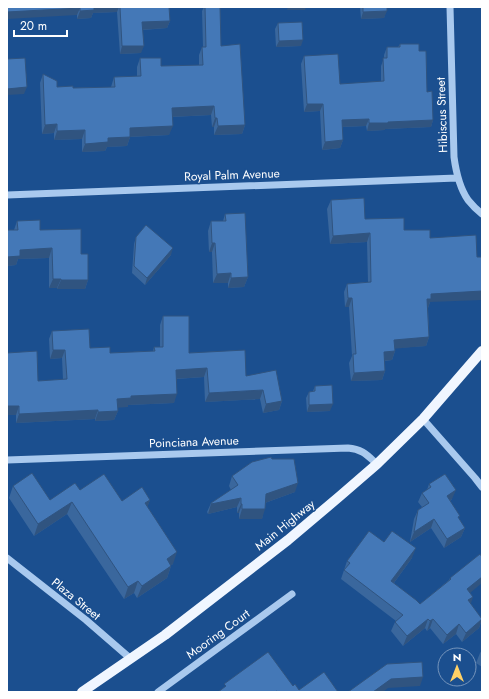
<svg xmlns="http://www.w3.org/2000/svg" width="489" height="699" viewBox="0 0 489 699" font-family="Jost,sans-serif">
  <rect width="100%" height="100%" fill="#1b4f8f"/>
  <g fill="none" stroke-linecap="round" stroke-linejoin="round">
    <path stroke="#a9c9ee" stroke-width="7" d="M450,7L454,157C456,172 459,187 468,200C472,205 477,210 482,214
      M7,195L457,178
      M423,419L475,478L482,487
      M7,460L348,448C362,449 367,455 377,464
      M7,558L86,620L131,659
      M158,692L292,594"/>
    <path stroke="#f0f6ff" stroke-width="10" d="M82,692L165,635L288,540L340,496L377,464L423,419L482,351"/>
  </g>
  <path fill="#3a679d" d="M7,7H169L170,21L167,28L143,30L141,53L120,54L117,12L93,13L91,18L77,19V15Z
    M204,7H220L221,46L245,125L242,134L214,135V127H212L211,115L172,117L169,135L130,137L127,146L107,147L105,151L82,152V139L54,140V133L42,134L40,83L43,74L57,87L73,88L111,87L114,77L137,76V67L140,58L161,66L199,65V55L202,47H203L202,11Z
    M360,7H387L384,18L361,19Z
    M278,23L301,46L276,47L275,29Z
    M400,44L419,51L427,92L433,120L431,127L385,129V130L367,131L366,126L342,127L343,140L340,148L322,150L320,111L304,112L301,64L304,56L340,84L381,82V66L384,58V55L387,47H398Z
    M331,200L365,219L404,230L430,302L428,308L429,337L426,346L395,348V351L392,360L385,361V371L382,380L351,381L349,363L352,356L349,307H345L344,292L347,284L368,282L367,242L330,244L327,209Z
    M225,214L248,277L244,287L228,288V283H213L212,252H209L208,231L211,221H223Z
    M17,221L40,230L81,254L88,280L85,289H57V288H49V258L18,259L16,265L7,266V230H14Z
    M136,237L171,255L145,285L132,273L134,244Z
    M163,316L189,353L246,376L282,401L279,410L263,413L260,399L205,402L204,377L177,379L174,403L128,405V407H117L118,411L114,420L95,421V419L16,423V415H7L38,381L63,380L62,358L50,359L49,339L52,331L90,348L110,353L153,351L154,347H160V325Z
    M315,386L330,411L307,412L306,398L309,392L313,391Z
    M272,459L295,492L265,503L262,519H239V513H237V507L208,514L207,512L211,503L231,490L229,486L232,476Z
    M429,484L452,499L450,501L459,519L465,528L461,537L444,548L431,528L410,542L414,519L418,510L422,507L418,502L422,493L427,490Z
    M13,486L50,500L80,490L122,501L150,500L147,507L173,564L171,565V566L167,578L137,598L134,593L124,599L67,514L34,536L9,498Z
    M384,542L412,558L394,583L420,604L449,580L450,578L470,593V604L482,619L479,628L462,642L456,634L443,644L430,628L427,631L425,628L403,646L391,631L395,622L396,621L341,579L347,561Z
    M482,650V667L476,663L480,653Z"/>
  <path fill="#305480" d="M93,7H119L117,12L93,13L91,18L77,19L80,11Z
    M288,7H306L305,10H287Z
    M80,8L77,15L7,19V12Z
    M387,11L384,18L361,19L363,12Z
    M170,21L167,28L139,30L142,22Z
    M303,40L301,46L276,47L279,41Z
    M122,46H144L141,53L120,54Z
    M27,87L24,94L7,95V89Z
    M307,104H323L320,111L304,112Z
    M214,106L211,115L169,117L172,108Z
    M215,118H217L214,127H212Z
    M369,119L366,126L339,127L342,120Z
    M433,120L431,127L385,129V130L367,131L369,123L388,122Z
    M57,124L54,133L42,134L45,125Z
    M245,125L242,134L214,135L218,126Z
    M173,126L169,135L127,137L130,128Z
    M85,130L82,139L54,140L57,131Z
    M130,137L127,146L107,147L105,151L82,152L85,144L108,138Z
    M343,140L340,148L322,150L325,142Z
    M370,233L367,242L330,244L333,236Z
    M212,243H215L212,252H209Z
    M52,248L49,258L18,259L16,265L7,266V257L20,250Z
    M173,248L171,255L145,285L147,278Z
    M231,273L228,283H213L217,274Z
    M248,277L244,287L228,288L231,278Z
    M53,279H61L57,288H49Z
    M61,280H88L85,289H57Z
    M482,291V300L430,302L428,308H424L427,299L431,294Z
    M348,298H352L349,307H345Z
    M429,337L426,346L391,349L394,340Z
    M53,350H65L62,358L50,359Z
    M395,351L392,360L381,361L384,352Z
    M207,368L204,377L173,379L176,370Z
    M385,371L382,380L351,381L354,373Z
    M263,390L260,399L205,402L209,393Z
    M177,394L174,403L128,405V407L114,408L117,399L131,396Z
    M282,401L279,410L263,413L266,404Z
    M333,404L330,411L307,412L309,405Z
    M7,406H19L16,415H7Z
    M98,410L95,419L16,423L19,414Z
    M118,411L114,420L95,421L98,412Z
    M298,483L295,492L262,504L266,494Z
    M456,490L452,499L443,505L447,496Z
    M241,498L237,507L208,514L211,504Z
    M150,500L146,511L145,503Z
    M72,502L67,514L34,536L38,524Z
    M241,504H242L239,513H237Z
    M242,509H265L262,519H239Z
    M434,519L431,528L410,542L414,532Z
    M465,528L461,537L444,548L447,539Z
    M416,548L412,558L388,591L391,581Z
    M177,552L173,564L162,571L167,559Z
    M171,566L167,578L137,598L142,586Z
    M482,577V583L464,598L467,589Z
    M138,581L134,593L124,599L128,587Z
    M473,597L470,606L468,600Z
    M428,619L425,628L403,646L407,636Z
    M433,619L430,628L427,631L430,621Z
    M482,619L479,628L462,642L466,633Z
    M459,624L456,634L443,644L447,635Z
    M423,677L420,686L388,688L383,692H373L391,679Z"/>
  <path fill="#4478b7" stroke="#305480" d="M7,7H94V10L80,11V8L7,12Z
    M120,7H169L170,21L142,22L144,46H122Z
    M205,7H220L221,46L240,44L245,125L218,126L217,118H215L214,106L172,108L173,126L130,128V137L108,138V142L85,144V130L57,131V124L45,125L43,74L57,81V87L73,86V88L115,87L114,77L141,76L140,58H161V66L203,65L202,47H206Z
    M363,7H387V11L363,12Z
    M302,22L303,40L279,41L278,23Z
    M400,44H419V51H426L427,92L432,91L433,120L388,122V123H369V119L342,120L343,140L325,142L323,104H307L304,56L338,54L340,84L384,81L383,58H387V47H400Z
    M25,58L27,87L7,89V59Z
    M364,198L365,219L404,218V230H430V238L476,235L477,257H482V291L431,294V299H427L429,337L394,340L395,351L384,352L385,371L354,373L353,354H356L352,298H348L347,284L371,282L370,233L333,236L331,200Z
    M245,213L248,277L231,278V273L217,274L215,243H212L211,221H226L225,214Z
    M40,220V230L81,229V254H88V280H61V279H53L52,248L20,250V256L7,257V230H18L17,221Z
    M146,225L173,248L147,278L134,266L136,237Z
    M163,316H189V353L245,350L246,376L276,370L282,401L266,404L263,390L209,393L207,368L176,370L177,394L131,396V398L117,399L118,411L98,412V410L19,414V406H7V353L37,351L38,381L67,379L65,350H53L52,331L89,329L90,348L110,347V353L155,351L154,347H163Z
    M332,385L333,404L309,405V392L315,391V386Z
    M271,457L272,459H294L298,483L266,494L265,509H242V504H241V498L211,504V503L238,485L232,476L252,462Z
    M32,473L50,500L75,483L80,490L104,474L122,501L142,487L150,500L145,503L177,552L167,559L171,566L142,586L138,581L128,587L72,502L38,524L13,486Z
    M445,474L456,490L447,496L460,516L458,517L465,528L447,539L434,519L414,532L418,510L429,503L422,493L431,487L429,484Z
    M369,531L384,542L392,531L416,548L391,581L416,600L420,604L451,579L450,578L480,554L482,557V577L467,589L473,597L468,600L482,619L466,633L459,624L447,635L433,619L430,621L428,619L407,636L395,622L403,615L344,570L350,563L347,561Z
    M268,652L293,686L295,684L299,690L324,672L338,692H278L277,691L275,692H218L226,686L224,684Z
    M422,662L423,677L391,679L373,692H348L387,664Z"/>
  <g text-anchor="middle" stroke-width="3" stroke-linejoin="round" paint-order="stroke">
    <g font-size="12" fill="#fff" stroke="#1b4f8f">
      <text transform="translate(442 115) rotate(-92)" y="4">Hibiscus Street</text>
      <text transform="translate(232 175) rotate(-2)" y="4">Royal Palm Avenue</text>
      <text transform="translate(194 442) rotate(-2)" y="4">Poinciana Avenue</text>
      <text transform="translate(285 525) rotate(-39)" y="4">Main Highway</text>
      <text transform="translate(76 599) rotate(39)" y="4">Plaza Street</text>
      <text transform="translate(218 634) rotate(-36)" y="4">Mooring Court</text>
    </g>
  </g>
  <rect width="489" height="699" fill="none" stroke="#ffffff" stroke-width="16"/>
  <g transform="translate(457 667)"><circle r="19" fill="#1b4f8f" stroke="#7695bc"/>
  <path d="M0-3L7 15L0 10L-7 15Z" fill="#ffd166"/>
  <text y="-6" font-size="11" font-weight="bold" text-anchor="middle" fill="#ffffff">N</text>
  </g>
  <path d="M14 30v6h53v-6" fill="none" stroke="#ffffff" stroke-width="2"/>
  <text x="20" y="30" font-size="12" fill="#ffffff" stroke="#1b4f8f" stroke-width="3" paint-order="stroke">20 m</text>
</svg>
